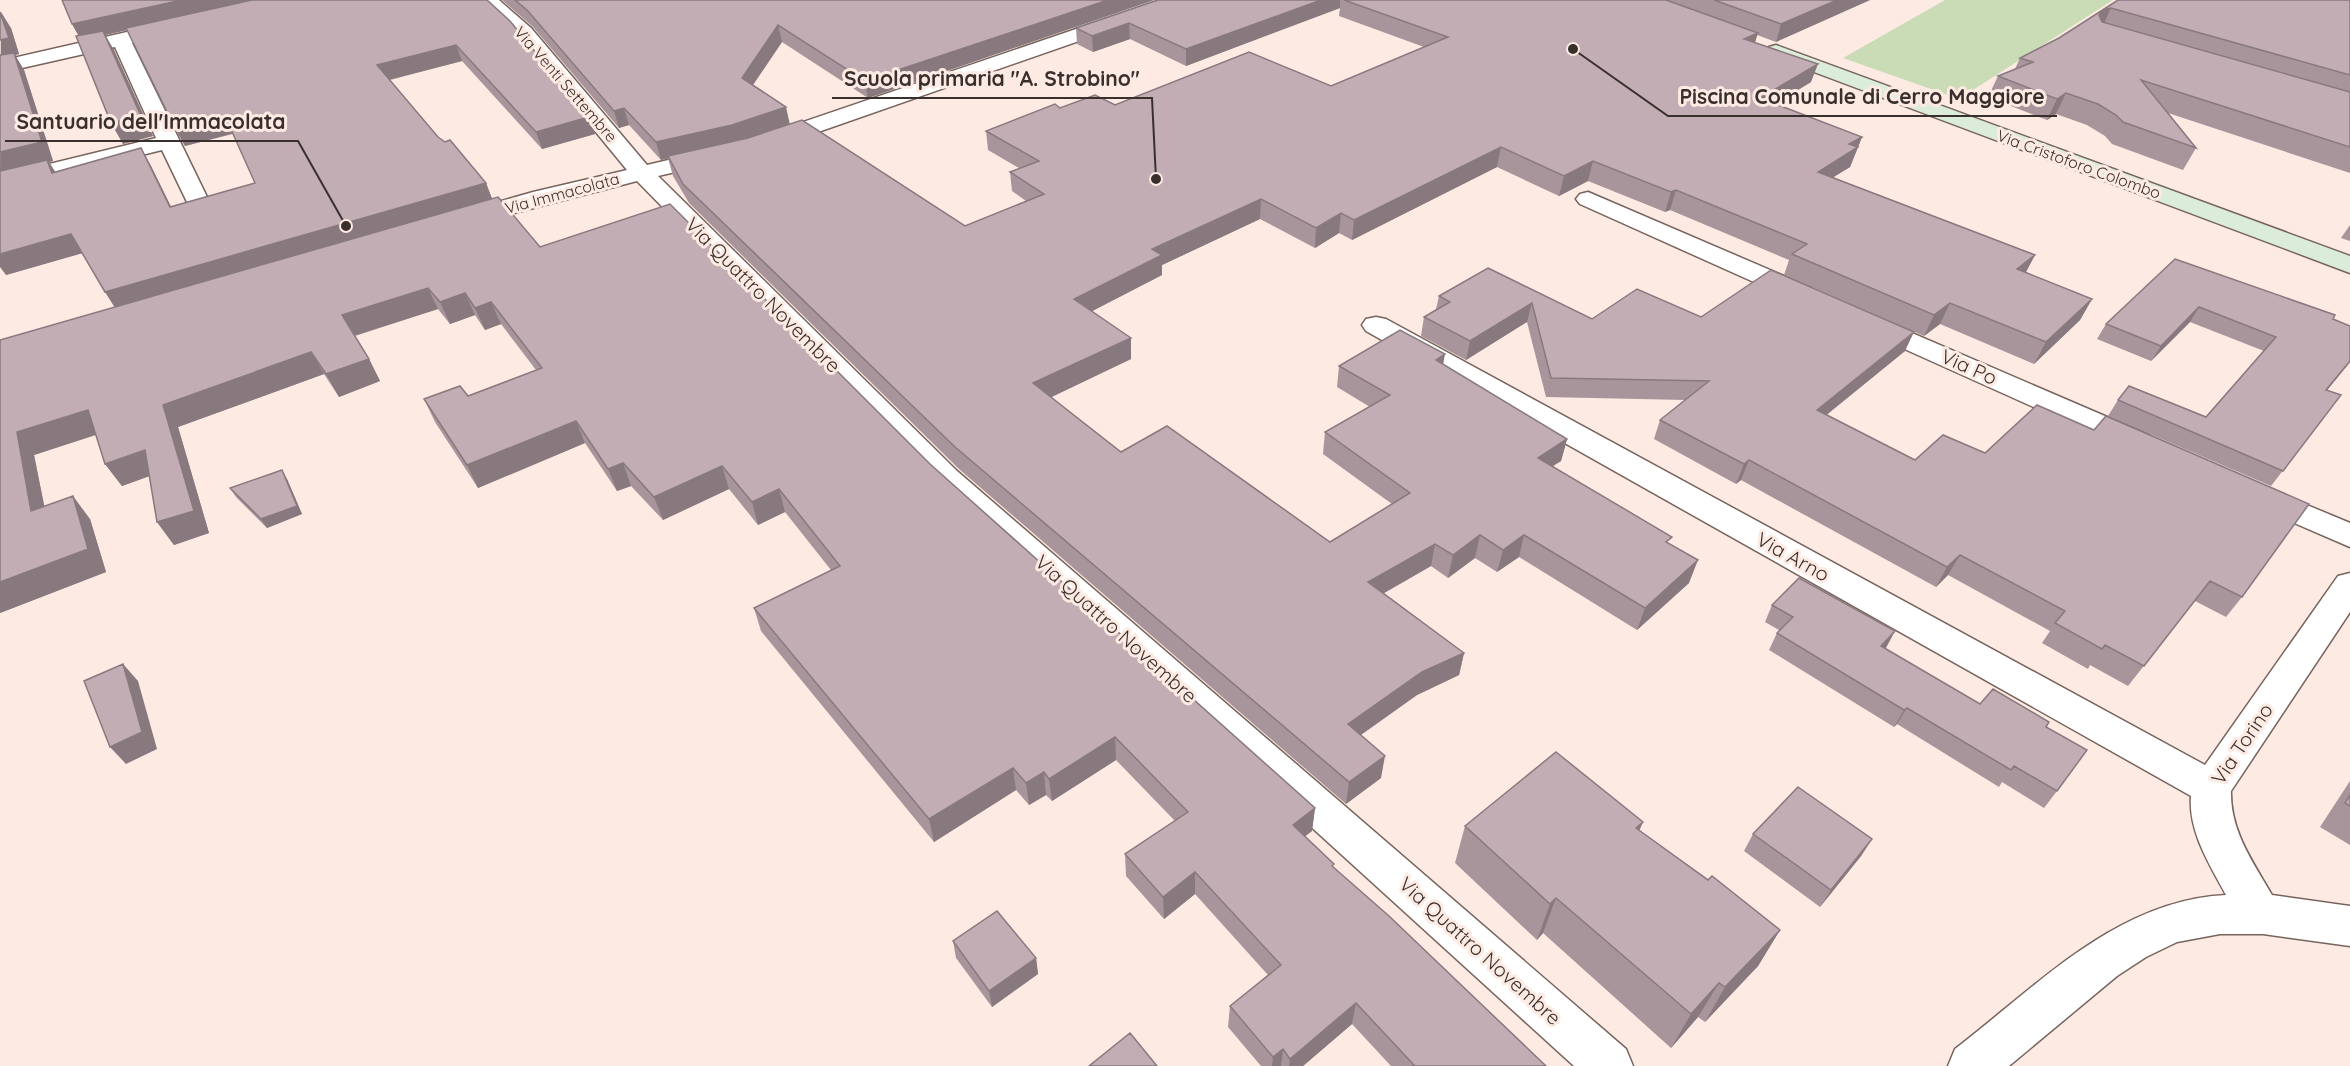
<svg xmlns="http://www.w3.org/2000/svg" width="2350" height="1066" viewBox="0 0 2350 1066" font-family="Quicksand,sans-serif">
  <rect width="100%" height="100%" fill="#fdeae3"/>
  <path fill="#cadcb5" d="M1945,0H2113L1959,99L1843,58Z"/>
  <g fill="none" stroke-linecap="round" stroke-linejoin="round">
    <g stroke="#77645c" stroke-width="3">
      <path id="street" d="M479,0H499L531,28L647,165L715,149L723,151L726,156L723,161L658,176L957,471L1626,1049L1633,1066H1574L935,485L637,181L465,226L456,224L453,219L456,214L533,192L627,170L517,36Z
        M1161,0H1188L1185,4L778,146H762L759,141L762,136Z
        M175,21L182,23L185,27L182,31L132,43L207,197L203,202H187L162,150L0,190V176L156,138L115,47L0,73V61Z
        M1588,192L1812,288L1816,294L1812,300L1803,302L1794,300L1580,204L1576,199L1580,194Z
        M1870,315L2149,435L2153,442L2149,449L2138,452L2127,449L1860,329L1856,323L1860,317Z
        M1376,317L1386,319L2205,765L2338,576L2350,573V612L2231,791C2230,831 2253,862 2272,895L2350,906V946L2263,934H2220L2177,942L2146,957L2117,976L2009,1066H1948L1955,1049C2036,987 2117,900 2226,895C2210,865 2188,831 2191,796L1366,331L1362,325L1366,319Z
        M2259,485L2350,523V547L2248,503L2243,496L2248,489Z"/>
    </g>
    <g stroke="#77645c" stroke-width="3">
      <path id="secondary" d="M1776,45L2350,256V273L1769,55L1766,51L1769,47Z"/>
    </g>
    <use href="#street" fill="#fff" fill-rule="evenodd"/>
    <use href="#secondary" fill="#dcecdb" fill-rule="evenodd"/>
  </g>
  <path fill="#a8959b" d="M487,0L595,134L542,149L462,61L390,80L438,137L486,183L492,199L540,247L930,464L1315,808L1312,831L1305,836L1334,868L1546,1066H1391L1352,1024L1303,1066H1261L1228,1027L1230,1006L1268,975L1195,894L1164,919L1126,876L1125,854L1175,821L1116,760L1052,801L1046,795L1029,805L1016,790L934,842L761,631L754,608L831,570L785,512L758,525L729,489L663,520L631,486L617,491L585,443L478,488L435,422L424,399L468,396L536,370L501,324L485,330L475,315L450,324L438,309L355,336L369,359L380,381L339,397L324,374L178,427L209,533L174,545L157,522L149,476L122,486L105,464L96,435L34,455L44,506L90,519L106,572L0,613V340L115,307L82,253L6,275L11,28L19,54L15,55L24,70L53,161L49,162L55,172L141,148L151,166L171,207L255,183L233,134L185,146L175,128L127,30L105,35L114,50L153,136L123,144L79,36L72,24Z
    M502,0H1154L868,98L782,42L753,85L789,124L965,226L1026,201L1012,191L1010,172L1019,168L988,150L986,131L1060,108L1115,105L1331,86L1424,47L1339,16L1340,8L1186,66L1130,39L1093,52L1077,44L1076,28L1158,0H1870L1776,42L1757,35L1755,43L1811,82L1775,104L1862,137L1850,167L1833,177L2026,273L2092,299L2080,320L2034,364L1940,324L1924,336L1784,275L1789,260L1670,210L1665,212L1588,181L1559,196L1497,167L1352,240L1339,233L1315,248L1260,219L1162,265V275L1092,311L1131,359L1051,397L1121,452L1330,542L1392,504L1323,454L1325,432L1370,407L1337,387L1339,366L1443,364L1567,439L1561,461L1553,466L1669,544L1689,583L1637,630L1519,557L1497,572L1475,558L1448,578L1431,566L1384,593L1464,653L1459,675L1417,695L1361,735L1381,778L1346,804L959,469L689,203L673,176L668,158L661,160L629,125L619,128L532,26Z
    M2118,0H2350V173L2168,113L2196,148L2183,170L2112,144L2105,136L2087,125L2056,114L2047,120L1988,97L1998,76L2015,69L2020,58L2059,38Z
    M2350,225V241L2341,238Z
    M2175,259L2350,326V362L2327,390L2341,395L2271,486L2108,416L2118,400L2206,417L2264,351L2190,322L2151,361L2097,339L2106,324Z
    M1488,268L1592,319L1701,317L1905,351L1826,415L1915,460L1943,435L2242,597L2226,617L2195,601L2128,686L2090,665L2088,669L2042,643L2050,631L1948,575L1936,587L1741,480L1736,484L1654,439L1660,420L1685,400L1546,397L1527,322L1466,360L1421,336L1424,317L1436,309L1439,296Z
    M287,479L302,514L267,528L236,497L230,488Z
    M1772,605L1885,649L1980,704L2046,727L2057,791L2044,808L2002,782L1999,787L1897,724L1894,727L1769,650L1777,633L1779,630L1765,622Z
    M2350,781V845L2320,827Z
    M1643,822L1639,830L1780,930L1758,966L1705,1022L1698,1017L1671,1048L1543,933L1537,940L1455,863L1465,826Z
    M1753,834L1872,839L1861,856L1820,907L1744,851Z
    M953,941L1036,958L1038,974L992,1007L956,958Z"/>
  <path fill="#88797e" d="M182,0H260L105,35L114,50L153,136L123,144L111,123L81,40L72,24Z
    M1108,0H1154L868,98L865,81Z
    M1321,0H1340V8L1186,66V49Z
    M1837,0H1870L1776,42L1781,24Z
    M2111,8L2102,28L2099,15L2103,10Z
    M1,12L11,28L19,54L15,55L24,70L53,161L49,162L59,178L0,174Z
    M1129,23L1130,39L1093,52L1092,36Z
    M778,25L782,42L746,95L742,78Z
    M1758,33L1752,51L1744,39Z
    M456,45L462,61L384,81L377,65Z
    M1818,64L1811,82L1754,117L1760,98Z
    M2066,93L2056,114L2047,120L2057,99Z
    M786,107L790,125L736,143L661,160L656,142Z
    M624,108L629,125L619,128L614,111Z
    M225,116L234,133L185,146L175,128Z
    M589,117L595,134L542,149L536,132Z
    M1862,137L1850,167L1811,191L1818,172L1849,144Z
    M1501,147L1497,167L1352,240L1354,220Z
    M141,148L151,166L180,225L170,207Z
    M1593,161L1588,181L1559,196L1564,176Z
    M486,183L493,201L117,311L105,292Z
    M1676,190L1670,210L1665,212L1671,192Z
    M1261,199L1260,219L1162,265V275L1075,320L1074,299L1152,249Z
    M1341,213L1339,233L1315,248L1316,228Z
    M71,234L83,253L6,275L0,267V254Z
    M2035,255L2024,276L2017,269Z
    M428,288L438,309L353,336L342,315Z
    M465,293L475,315L450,324L440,302Z
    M2092,299L2080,320L2034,364L2046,342Z
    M491,302L501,324L485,330L475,308Z
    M1532,303L1527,322L1466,360L1470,341Z
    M1950,303L1940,324L1924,336L1934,315Z
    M2199,307L2190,322L2151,361L2161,346Z
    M1914,332L1905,351L1808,430L1817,410Z
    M1131,338V359L1035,405L1033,383Z
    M311,352L324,374L178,427L209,533L174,545L157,522L163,405Z
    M1445,354L1441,376L1436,360Z
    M369,359L380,381L339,397L326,374Z
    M2350,361V362L2315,405L2326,390Z
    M88,410L104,432L34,455L50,534L31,511L17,432Z
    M576,421L585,443L478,488L467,465Z
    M1567,439L1561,461L1532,479L1538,458Z
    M145,450L161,472L122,486L105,464Z
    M1749,460L1741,480L1736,484L1744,464Z
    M623,463L631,486L617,491L608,469Z
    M722,466L729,489L663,520L654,497Z
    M282,470L287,479L302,514L267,528L261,519Z
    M779,489L785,512L758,525L752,502Z
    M73,496L90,519L106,572L0,613V582Z
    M1480,535L1475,558L1448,578L1453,555Z
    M1524,535L1519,557L1497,572L1503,550Z
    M1435,544L1431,566L1365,604L1368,582Z
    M1960,555L1948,575L1936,587L1947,567Z
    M1698,560L1689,583L1637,630L1645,608Z
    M1895,631L1886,648L1872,663L1881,646Z
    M1464,653L1459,675L1417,695L1345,746L1348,724L1422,672Z
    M123,664L138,681L157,749L126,764L110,747Z
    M1907,708L1897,724L1894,727L1904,710Z
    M1115,737L1116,760L1052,801L1049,779Z
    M1385,756L1381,778L1346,804L1349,782Z
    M1013,768L1016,790L934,842L929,819Z
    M1044,772L1046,795L1029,805L1026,783Z
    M1315,808L1312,831L1291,847L1293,825Z
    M1643,822L1627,859L1636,828Z
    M1872,839L1861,856L1820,907L1831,890Z
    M1195,872V894L1164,919L1163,897Z
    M1556,898L1543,933L1537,940L1550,904Z
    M1780,930L1758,966L1705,1022L1725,987Z
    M1036,958L1038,974L992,1007L989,991Z
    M1719,983L1698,1017L1671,1048L1691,1014Z
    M1356,1003L1352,1024L1303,1066H1289L1290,1059Z
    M1283,1049L1281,1066H1272L1273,1057Z"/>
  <path fill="#c3adb4" stroke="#88797e" stroke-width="1.5" d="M62,0H182L72,24Z
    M252,0H487L510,21L589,117L536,132L456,45L377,65L438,137L445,142L450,140L486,183L105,292L71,234L0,254V171L47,160L52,173L141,148L170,207L255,183L225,116L175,128L126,28Z
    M515,0H1108L865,81L778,25L742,78L786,107L732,125L656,142L624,108L614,111L527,10Z
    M1158,0H1321L1186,49L1129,23L1092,36L1076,28Z
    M1344,0H1666L1758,33L1744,39L1818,64L1760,98L1862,137L1849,144L1858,147L1818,172L2035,255L2017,269L2092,299L2046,342L1950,303L1934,315L1792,254L1807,244L1676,190L1671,192L1593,161L1564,176L1501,147L1354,220L1341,213L1316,228L1261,199L1152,249L1162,255L1074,299L1131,338L1033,383L1121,452L1167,426L1330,542L1410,493L1325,432L1390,395L1339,366L1400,330L1445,354L1436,360L1567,439L1538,458L1672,537L1666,542L1698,560L1645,608L1524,535L1503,550L1480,535L1453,555L1435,544L1368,582L1464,653L1422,672L1348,724L1385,756L1349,782L955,447L683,184L668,156L748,138L802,120L965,226L1044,194L1010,172L1039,161L986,131L1055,104L1060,108L1095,95L1115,105L1249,52L1331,86L1448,37Z
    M1714,0H1837L1781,24Z
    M2118,0H2350V75L2111,8L2103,10L2099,15L2102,22L2350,92V147L2141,80L2196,148L2123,122L2116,115L2098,104L2066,93L2057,99L1998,76L2033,62L2020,58L2059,38Z
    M0,12L9,38L0,40Z
    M103,31L141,116L111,123L76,36Z
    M14,53L42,142L0,152V55Z
    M498,197L540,247L670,204L930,464L1315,808L1293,825L1334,864L1332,866L1389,916L1546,1066H1412L1414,1065L1356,1003L1290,1059L1283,1049L1273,1057L1230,1006L1281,965L1195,872L1163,897L1125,854L1188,812L1115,737L1049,779L1044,772L1026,783L1013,768L929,819L754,608L840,566L779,489L752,502L722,466L654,497L623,463L608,469L576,421L467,465L424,399L460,386L468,396L542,368L491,302L475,308L465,293L440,302L428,288L342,315L369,359L326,374L311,352L163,405L194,511L157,522L145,450L105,464L88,410L17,432L31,511L73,496L88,549L0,582V340Z
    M2175,259L2335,315L2333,319L2350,326V361L2326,390L2341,395L2283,471L2118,400L2129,386L2206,417L2276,337L2199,307L2161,346L2106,324Z
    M1488,268L1592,319L1637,289L1701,317L1771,270L1914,332L1817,410L1915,460L1943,435L1985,453L2037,405L2094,430L2106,416L2309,504L2242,597L2210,581L2144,666L2105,645L2102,649L2055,623L2065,611L1960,555L1947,567L1749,460L1744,464L1660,420L1709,381L1551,378L1532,303L1470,341L1424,317L1450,302L1439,296Z
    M282,470L297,506L261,519L230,488Z
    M1799,578L1895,631L1881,646L1980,704L1993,689L2049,722L2046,727L2087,750L2057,791L2014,766L2011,770L1907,708L1904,710L1777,633L1793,617L1772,605Z
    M123,664L142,732L110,747L84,681Z
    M1556,752L1643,822L1636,828L1708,880L1712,876L1780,930L1725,987L1719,983L1691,1014L1556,898L1550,904L1465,826Z
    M1798,787L1872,839L1831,890L1753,834Z
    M2350,795V806L2345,803Z
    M997,911L1036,958L989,991L953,941Z
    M1130,1033L1157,1066H1089Z"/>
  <g text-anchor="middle" stroke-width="6" stroke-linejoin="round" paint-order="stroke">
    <g font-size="16" fill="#39302d" stroke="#fdeae3">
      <text transform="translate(566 84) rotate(49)" y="6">Via Venti Settembre</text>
      <text transform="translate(2079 164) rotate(20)" y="6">Via Cristoforo Colombo</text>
      <text transform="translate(562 193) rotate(-15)" y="6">Via Immacolata</text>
    </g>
    <g font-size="20" fill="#39302d" stroke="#fdeae3">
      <text transform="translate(763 295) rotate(45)" y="7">Via Quattro Novembre</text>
      <text transform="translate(1969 367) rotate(24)" y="7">Via Po</text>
      <text transform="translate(1793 557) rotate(29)" y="7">Via Arno</text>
      <text transform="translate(1116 629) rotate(42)" y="7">Via Quattro Novembre</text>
      <text transform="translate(2242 744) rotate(-56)" y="7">Via Torino</text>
      <text transform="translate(1480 951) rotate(42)" y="7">Via Quattro Novembre</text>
    </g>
  </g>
  <path fill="none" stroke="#39302d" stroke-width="2" d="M1156 179L1152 98H832M1573 49L1668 116H2057M346 226L298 141H5"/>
  <g fill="#39302d" stroke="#fdeae3" stroke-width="2">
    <circle cx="1156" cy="179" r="6"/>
    <circle cx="1573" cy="49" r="6"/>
    <circle cx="346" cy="226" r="6"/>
  </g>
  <g font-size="21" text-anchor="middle" font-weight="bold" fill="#39302d" stroke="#fdeae3" stroke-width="6" stroke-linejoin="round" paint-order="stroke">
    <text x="992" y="86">Scuola primaria "A. Strobino"</text>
    <text x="1862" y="104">Piscina Comunale di Cerro Maggiore</text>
    <text x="151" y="129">Santuario dell'Immacolata</text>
  </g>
</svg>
